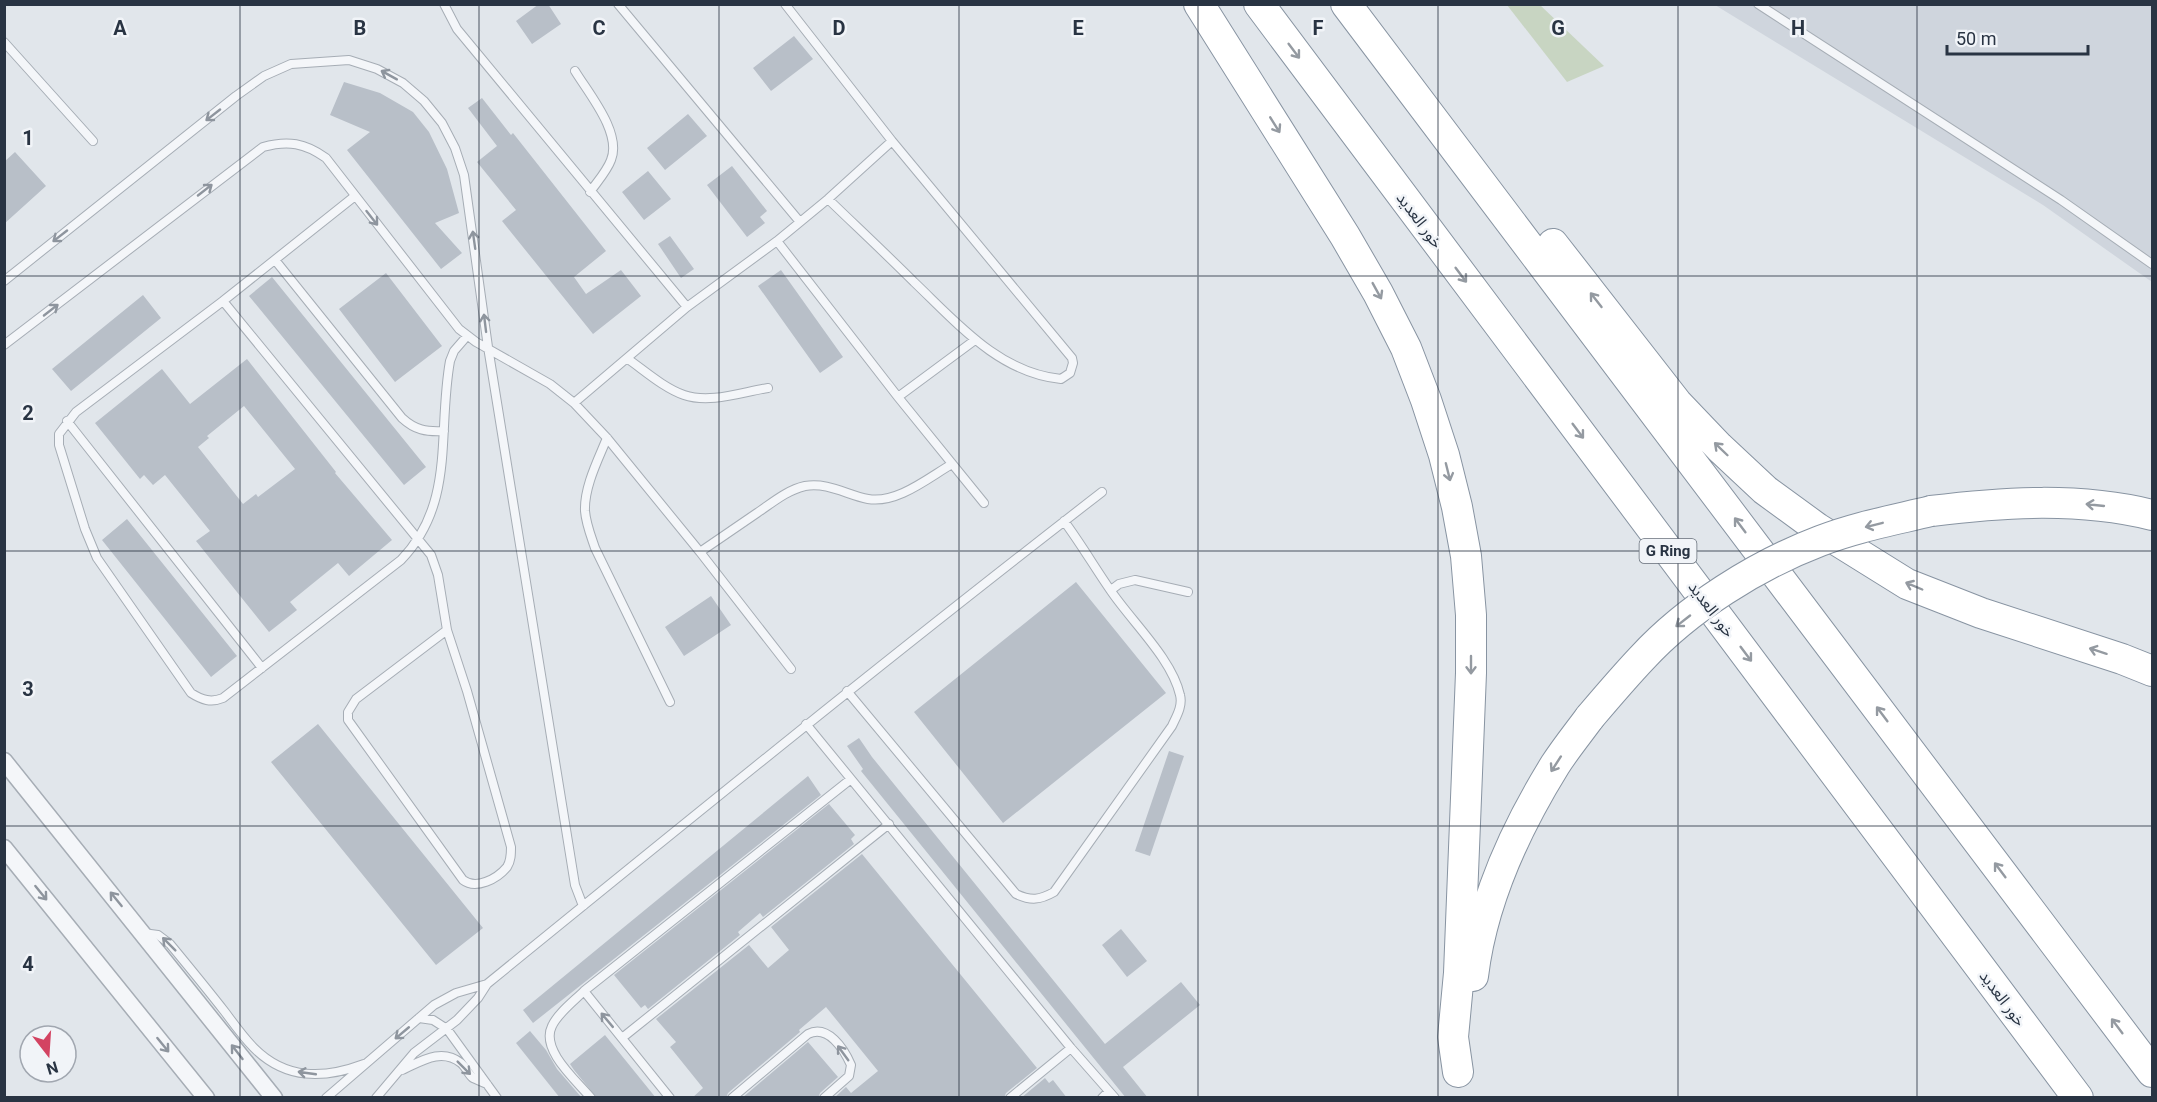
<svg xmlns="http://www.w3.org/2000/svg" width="2157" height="1102" viewBox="0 0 2157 1102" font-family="Roboto,'Noto Sans Arabic',sans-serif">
  <rect width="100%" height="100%" fill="#e1e6eb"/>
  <path fill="#cfd5dd" d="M1715,5H2152V282L2043,205Z"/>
  <path fill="#c8d5c2" d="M1507,5H1540L1604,66L1567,82Z"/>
  <path fill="#b8bfc8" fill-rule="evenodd" d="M539,4H548L561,24L532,44L516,21Z
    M794,36L813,59L771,91L753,68Z
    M344,82L380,93L413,112L429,132L447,169L459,213L435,223L462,253L441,269L347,150L370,132L330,115Z
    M482,98L511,135L513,133L606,251L574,277L586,294L621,270L641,296L593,334L502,221L516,210L477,162L497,146L468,108Z
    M688,114L707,136L665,170L647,148Z
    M15,152L46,186L4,224V162Z
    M732,166L767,211L760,217L765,223L747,237L707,185Z
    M648,171L671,199L644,220L622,192Z
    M670,236L694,269L681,278L658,244Z
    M781,270L843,357L820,373L758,286Z
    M386,273L442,346L395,382L339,309Z
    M272,277L426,467L404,485L249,296Z
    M143,295L161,318L71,391L52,369Z
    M247,359L336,472L335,473L392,540L349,576L338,563L290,602L297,610L269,632L196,541L210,531L165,475L153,485L144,475L140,479L95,423L162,369L190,404ZM244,406L295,469L258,497L256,494L243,504L198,447L209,438L207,436Z
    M127,519L237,656L211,677L102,540Z
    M1076,582L1166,693L1003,823L914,712Z
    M711,596L731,625L684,656L665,627Z
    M318,724L483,928L436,965L271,762Z
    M859,738L872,757L1105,1044L1181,982L1200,1005L1123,1067L1148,1098H1126L861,771L863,769L847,746Z
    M1169,751L1184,756L1150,856L1135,851Z
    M808,776L821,795L533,1023L523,1010Z
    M829,804L855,835L851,839L854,844L763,917L760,913L738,932L740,935L648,1009L645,1005L641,1008L614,975Z
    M862,854L1037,1068L1006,1093L1004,1098H834L846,1087L851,1093L878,1071L826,1007L799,1030L800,1032L728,1093L726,1098H692L703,1088L670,1047L676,1042L656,1019L749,945L768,968L789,950L771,927Z
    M1121,929L1147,961L1127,977L1102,945Z
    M530,1031L546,1050L557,1069L582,1098H560L516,1043Z
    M605,1035L656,1098H597L574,1070L570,1064Z
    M808,1042L838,1077L820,1093L818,1098H742Z
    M1045,1078L1049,1083L1053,1080L1067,1098H1021Z"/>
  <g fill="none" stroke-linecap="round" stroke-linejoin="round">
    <g stroke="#a6adb5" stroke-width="10">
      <path id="lane" d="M444,4L457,29L687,307
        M618,4L800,222
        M785,4L892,141L1072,358L1073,363L1070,373L1061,379C999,373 956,322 914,282C886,254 857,227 828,199
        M1758,4L2061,200L2152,264
        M4,42L93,141
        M575,71C589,94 622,133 611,160C607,171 597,182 590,192
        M355,196L223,301L76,412L59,434V445L85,529L97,558L191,693C202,700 211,703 223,698L401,560C456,503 437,433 450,361L454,351L467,336
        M777,241L898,397L984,503
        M275,260L402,418C415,430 426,432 444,431
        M4,281L236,96L264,76L291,64L349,60L377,69L403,83L424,101L442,123L455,148L464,175L488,347L575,885L583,906
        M223,301L431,555L438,575L447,630L467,691L511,847C511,854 511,861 507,867C497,879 476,890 463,880L348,720V712L356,699L447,630
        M4,345L263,147C288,140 305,143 326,158L459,329L476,342L550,384L574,403L607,438L700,552L791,669
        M628,359C645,371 664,388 684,395C710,404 742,392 768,388
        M898,397L975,340
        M574,403L687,307L777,241L828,199L892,141
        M67,421L262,668
        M607,438C598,460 584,487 585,511C586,524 591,536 595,548L670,702
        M700,552C719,539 738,526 757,513C772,503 787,490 805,486C828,482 847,495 868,499C897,504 928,478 952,464
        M1111,590L1119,584L1135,580L1188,592
        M847,691L1016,894C1031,901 1040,900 1054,892L1172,726C1176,717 1183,706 1180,695C1172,659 1132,622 1111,591C1095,568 1081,544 1064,521
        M806,724L1071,1048L1115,1098
        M143,933L158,935L170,944C189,967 207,989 225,1012C234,1024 243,1037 254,1048C286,1080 324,1079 364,1064
        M584,991L670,1098
        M419,1018L433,1020L447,1029L497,1098
        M622,1038L889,824
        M402,1070C420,1062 441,1047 461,1063C466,1067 468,1074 473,1078C477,1080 483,1082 487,1084
        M326,1098L434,1005L456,993L487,984
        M376,1098L414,1053L457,1020L478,998L487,984C691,818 894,653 1102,492
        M591,1098C577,1081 540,1050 552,1026C558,1013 574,1001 584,991L851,779
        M732,1098L808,1034C828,1024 844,1049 851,1065L849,1076L824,1098
        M1010,1098L1071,1048
        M1102,1098L1109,1091"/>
    </g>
    <g stroke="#a6adb5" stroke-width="19">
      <path id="street" d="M4,761L274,1098
        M4,848L206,1098"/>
    </g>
    <g stroke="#8894a2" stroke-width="32">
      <path id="highway" d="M1199,4L1345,236L1378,293L1406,348L1426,400L1444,455L1457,507L1466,556L1471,615V673L1459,973L1453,1037L1458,1072
        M1259,4L2078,1098
        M1346,4L2152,1072
        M1553,244L1677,403L1719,447L1765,490L1817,528L1907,584L1981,613L2122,659L2152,671
        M1931,511C2005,502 2079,497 2152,515
        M1473,976C1482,901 1516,828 1555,765C1566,748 1579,732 1590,717"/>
    </g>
    <use href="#lane" stroke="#f4f6f9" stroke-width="8"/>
    <use href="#street" stroke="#f4f6f9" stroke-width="16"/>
    <use href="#highway" stroke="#fff" stroke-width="30"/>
    <g stroke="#8894a2" stroke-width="32" stroke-linecap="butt">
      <path id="highway-bridge" d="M1590,717C1607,697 1624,677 1642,658C1688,608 1757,565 1820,541C1856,527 1894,520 1931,511"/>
    </g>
    <use href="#highway-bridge" stroke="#fff" stroke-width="30"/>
  </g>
  <defs><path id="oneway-shaft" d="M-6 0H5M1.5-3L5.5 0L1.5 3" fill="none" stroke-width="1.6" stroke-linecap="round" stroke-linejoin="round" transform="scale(1.5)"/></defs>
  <g stroke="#949aa1">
    <use href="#oneway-shaft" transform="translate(1294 51) rotate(53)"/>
    <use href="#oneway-shaft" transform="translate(1275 125) rotate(58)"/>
    <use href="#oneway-shaft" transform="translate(1461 275) rotate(53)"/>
    <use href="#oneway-shaft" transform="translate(1377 291) rotate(61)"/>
    <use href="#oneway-shaft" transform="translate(1596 300) rotate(-128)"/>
    <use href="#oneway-shaft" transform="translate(1578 431) rotate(53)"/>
    <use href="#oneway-shaft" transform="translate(1721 449) rotate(-136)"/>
    <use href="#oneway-shaft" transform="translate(1448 472) rotate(76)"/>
    <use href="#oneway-shaft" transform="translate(2095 505) rotate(-174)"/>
    <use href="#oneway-shaft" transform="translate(1740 525) rotate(-127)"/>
    <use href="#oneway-shaft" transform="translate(1874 525) rotate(166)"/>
    <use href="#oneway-shaft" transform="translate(1914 586) rotate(-157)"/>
    <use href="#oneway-shaft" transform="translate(1683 621) rotate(142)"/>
    <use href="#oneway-shaft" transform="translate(2098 651) rotate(-162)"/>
    <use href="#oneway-shaft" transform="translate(1746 654) rotate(53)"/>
    <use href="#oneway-shaft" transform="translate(1471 665) rotate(90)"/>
    <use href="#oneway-shaft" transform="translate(1882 714) rotate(-127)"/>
    <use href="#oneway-shaft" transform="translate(1556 764) rotate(123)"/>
    <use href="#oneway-shaft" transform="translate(2000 870) rotate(-127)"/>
    <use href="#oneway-shaft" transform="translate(2117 1026) rotate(-127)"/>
  </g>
  <g stroke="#8e959e">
    <use href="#oneway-shaft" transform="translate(389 75) rotate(-151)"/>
    <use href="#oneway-shaft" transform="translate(213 115) rotate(142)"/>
    <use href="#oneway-shaft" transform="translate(205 190) rotate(-38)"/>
    <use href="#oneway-shaft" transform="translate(372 218) rotate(52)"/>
    <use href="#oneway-shaft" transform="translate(60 236) rotate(142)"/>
    <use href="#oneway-shaft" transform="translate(474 240) rotate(-98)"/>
    <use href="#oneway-shaft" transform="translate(51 310) rotate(-38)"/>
    <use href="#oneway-shaft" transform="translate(485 323) rotate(-97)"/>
    <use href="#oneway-shaft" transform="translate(41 893) rotate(51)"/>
    <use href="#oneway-shaft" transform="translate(116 899) rotate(-129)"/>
    <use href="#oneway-shaft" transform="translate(169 944) rotate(-135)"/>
    <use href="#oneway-shaft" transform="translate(607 1020) rotate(-130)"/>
    <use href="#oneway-shaft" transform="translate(402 1033) rotate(140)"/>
    <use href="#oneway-shaft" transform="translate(163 1045) rotate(51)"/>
    <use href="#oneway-shaft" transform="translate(237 1052) rotate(-128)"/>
    <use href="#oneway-shaft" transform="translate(843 1053) rotate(-126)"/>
    <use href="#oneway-shaft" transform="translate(464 1068) rotate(45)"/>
    <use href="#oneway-shaft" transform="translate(307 1073) rotate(-172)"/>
  </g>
  <path fill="none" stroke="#293443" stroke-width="1.5" stroke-opacity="0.55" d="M240,4V1098M479,4V1098M719,4V1098M959,4V1098M1198,4V1098M1438,4V1098M1678,4V1098M1917,4V1098M4,276H2152M4,551H2152M4,826H2152"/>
  <g text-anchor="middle" stroke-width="5" stroke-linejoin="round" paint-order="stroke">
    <rect fill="#f1f4f8" stroke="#656e79" stroke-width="1.5" x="1639.5" y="539" width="57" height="24" rx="4.5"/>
    <g font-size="15" font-weight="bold" fill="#293443">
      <text x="1668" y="556">G Ring</text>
    </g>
    <g font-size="16" fill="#293443" stroke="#f1f4f8">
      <text transform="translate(1420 220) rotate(53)" y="6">خور العديد</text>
      <text transform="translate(1712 609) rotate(53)" y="6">خور العديد</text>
      <text transform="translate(2003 998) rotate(53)" y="6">خور العديد</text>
    </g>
  </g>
  <g font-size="20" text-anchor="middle" font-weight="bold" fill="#293443" stroke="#f1f4f8" stroke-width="5" stroke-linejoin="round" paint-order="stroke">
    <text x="120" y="35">A</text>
    <text x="360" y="35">B</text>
    <text x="599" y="35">C</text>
    <text x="839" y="35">D</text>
    <text x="1078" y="35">E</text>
    <text x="1318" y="35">F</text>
    <text x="1558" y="35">G</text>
    <text x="1798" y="35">H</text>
    <text x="28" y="145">1</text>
    <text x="28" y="420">2</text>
    <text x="28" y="696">3</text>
    <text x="28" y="971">4</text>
  </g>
  <rect width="2157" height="1102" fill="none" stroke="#293443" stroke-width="12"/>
  <g transform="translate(48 1054) rotate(163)"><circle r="28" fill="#f1f4f8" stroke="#a1a7b0" stroke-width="1.5"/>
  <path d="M0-4.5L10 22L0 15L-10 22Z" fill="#d34362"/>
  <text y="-9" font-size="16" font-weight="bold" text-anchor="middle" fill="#293443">N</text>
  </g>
  <path d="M1947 45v9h141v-9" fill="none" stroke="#293443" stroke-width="3"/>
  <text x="1956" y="45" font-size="18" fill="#293443" stroke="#f1f4f8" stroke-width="4.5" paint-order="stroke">50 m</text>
</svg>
